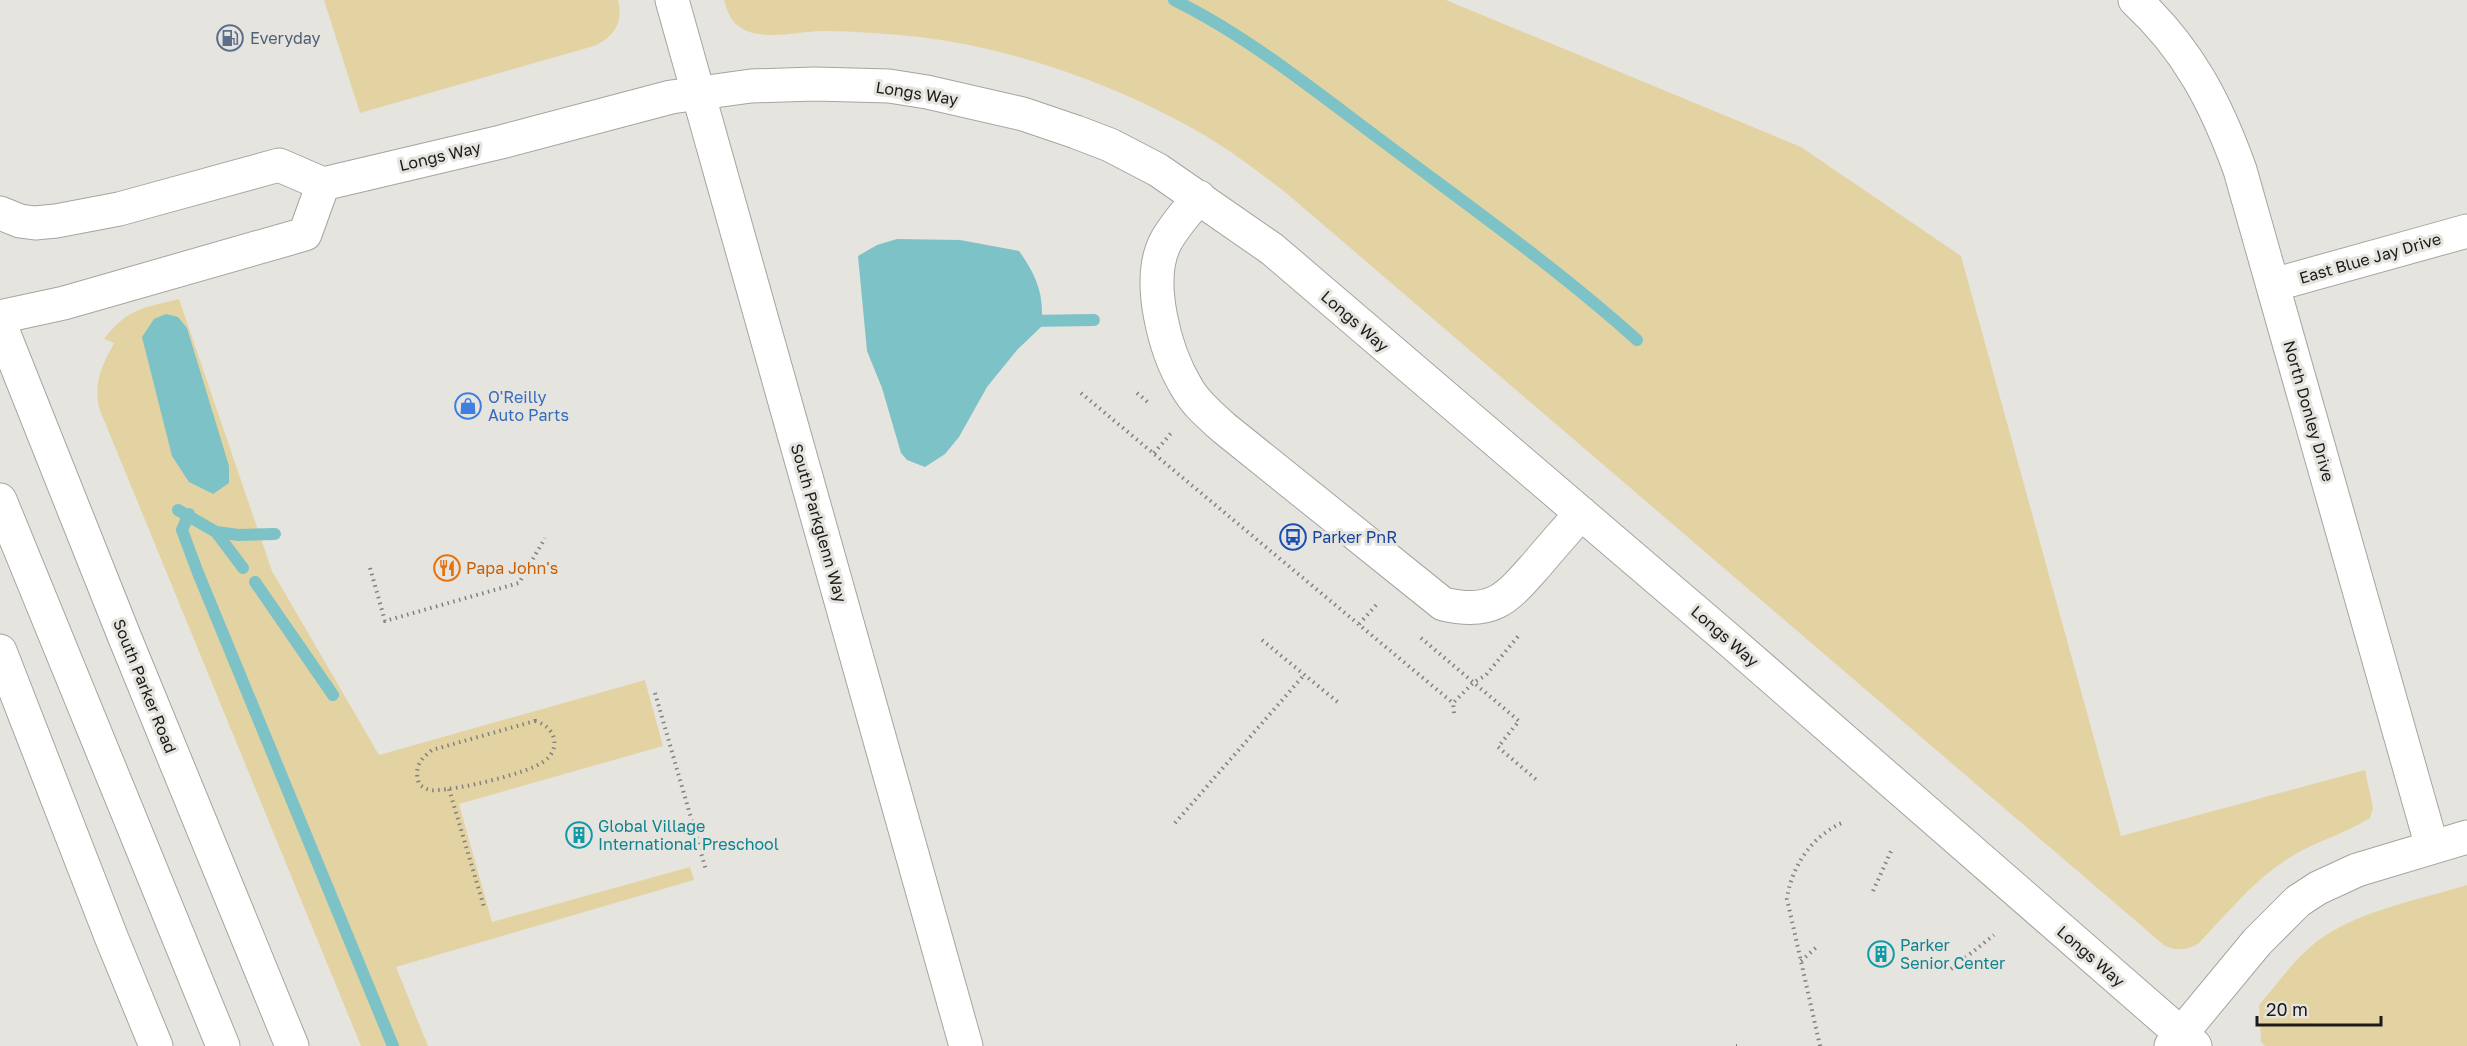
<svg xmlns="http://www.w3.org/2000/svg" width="2467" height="1046" viewBox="0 0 2467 1046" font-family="'Golos Text',sans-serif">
  <rect width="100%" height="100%" fill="#e6e4df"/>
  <path fill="#e3d3a3" d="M324,0H618C624,23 613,37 594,46L360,113Z
    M724,0H1446L1801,147L1961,256L2121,836L2365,770L2373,808L2370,818C2343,835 2312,842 2286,860C2252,882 2226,915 2198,944C2186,950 2178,951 2165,946L1285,192C1257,171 1229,149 1199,132C1115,84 1016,49 920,37C888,34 856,31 824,31C800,31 770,40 747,31C732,25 728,14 724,0Z
    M179,299L272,571L379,755L645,680L663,746L459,804L492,922L690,867L694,880L396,967L428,1046H361L99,408C94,380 101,368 114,343L104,339C128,308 143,308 179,299Z
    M2467,885V1046H2265L2261,1042L2259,1005C2275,987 2290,965 2308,949C2348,912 2416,901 2467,885Z"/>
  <path fill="#7dc2c6" d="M897,239L960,240L1019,251C1037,276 1045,296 1041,327L1017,350L987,387L959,437L945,454L925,467L907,460L901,453L882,388L867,351L858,256L877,245Z
    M166,314L178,317L187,328L229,466V483L213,494L189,482L172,456L142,337L154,319Z"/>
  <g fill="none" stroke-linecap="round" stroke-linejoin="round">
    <path stroke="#7dc2c6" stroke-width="12" d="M1174,0C1250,37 1321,96 1389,146C1473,209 1559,270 1637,340
      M1026,321L1094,320
      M178,510L216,532L243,568
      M189,514L182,530L198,573L393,1046
      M216,532L239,535L275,534
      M255,582L333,695"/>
    <g stroke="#a6a4a0" stroke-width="35">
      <path id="minor" d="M672,0L966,1046
        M2135,0C2188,49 2216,103 2240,170L2432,847
        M1199,197C1188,211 1174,226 1166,241C1145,280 1165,352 1187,388C1196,404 1211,416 1224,428L1443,604C1494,616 1507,598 1538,563C1552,546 1567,530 1581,513
        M0,213L20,221L35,223L56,221L119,209L279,165L323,184L501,142L671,97L751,86L815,84L889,86L927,92L1023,114L1076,132L1110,145L1158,170L1272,249L1728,639L2195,1046
        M2273,285L2467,231
        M0,317L64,303L305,234L323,184
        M2171,1046L2257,942L2298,901L2318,888L2357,870L2467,837"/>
    </g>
    <g stroke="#a6a4a0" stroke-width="35">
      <path id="highway" d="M0,324L125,638L292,1046
        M0,500L223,1046
        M0,651L112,939L156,1046"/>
    </g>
    <path stroke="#83817e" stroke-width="4" stroke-dasharray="1.5 4.5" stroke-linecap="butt" d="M1081,393L1453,703
      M1137,393L1150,404
      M1154,453L1172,432
      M370,568L385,621L519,583L545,538
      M1359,624L1379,602
      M1421,638L1519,721L1498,747L1539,782
      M1262,640L1340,704
      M655,693L706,870
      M1454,713L1453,703L1473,683L1486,675L1520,634
      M535,721C556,727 562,749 543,762C526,774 457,790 436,790C429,791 424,788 419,784C414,768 419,760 432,750Z
      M449,789L484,907
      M1175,823L1304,675
      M1873,891L1892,849
      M1801,961L1819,945
      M1951,969L1994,935
      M1736,1046H1737
      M1820,1046L1787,899C1791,867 1812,836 1842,823"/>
    <use href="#minor" stroke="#fff" stroke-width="33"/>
    <use href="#highway" stroke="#fff" stroke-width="33"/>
  </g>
  <defs>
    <g id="fuel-ring" transform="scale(1.35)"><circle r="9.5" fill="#e6e4df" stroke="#5c6f8a" stroke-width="1.5"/><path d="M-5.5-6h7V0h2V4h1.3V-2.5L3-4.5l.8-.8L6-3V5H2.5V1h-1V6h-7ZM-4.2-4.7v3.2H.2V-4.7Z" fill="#5c6f8a"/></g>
    <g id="shop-ring" transform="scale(1.35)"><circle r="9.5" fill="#e6e4df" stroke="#3f7fe0" stroke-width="1.5"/><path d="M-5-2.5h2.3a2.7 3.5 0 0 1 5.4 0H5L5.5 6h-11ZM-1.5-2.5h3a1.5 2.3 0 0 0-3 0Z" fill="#3f7fe0"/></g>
    <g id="bus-ring" transform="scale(1.35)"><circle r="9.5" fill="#e6e4df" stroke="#1a4fb4" stroke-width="1.5"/><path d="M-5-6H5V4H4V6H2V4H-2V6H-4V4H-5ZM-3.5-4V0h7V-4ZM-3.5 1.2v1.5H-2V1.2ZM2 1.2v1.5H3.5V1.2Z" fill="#1a4fb4"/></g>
    <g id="restaurant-ring" transform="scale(1.35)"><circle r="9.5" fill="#e6e4df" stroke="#e8710a" stroke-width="1.5"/><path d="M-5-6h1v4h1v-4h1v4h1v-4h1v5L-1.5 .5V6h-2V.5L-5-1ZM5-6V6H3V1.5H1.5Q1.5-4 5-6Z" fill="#e8710a"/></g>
    <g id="building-ring" transform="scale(1.35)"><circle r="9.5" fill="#e6e4df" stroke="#0f9aa8" stroke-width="1.5"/><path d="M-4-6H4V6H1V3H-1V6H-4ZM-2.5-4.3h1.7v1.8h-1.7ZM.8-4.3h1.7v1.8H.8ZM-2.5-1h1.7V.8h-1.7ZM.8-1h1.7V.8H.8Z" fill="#0f9aa8"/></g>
  </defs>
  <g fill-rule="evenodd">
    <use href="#fuel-ring" x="230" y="38"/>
    <use href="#shop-ring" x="468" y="406"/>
    <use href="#bus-ring" x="1293" y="537"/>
    <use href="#restaurant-ring" x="447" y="568"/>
    <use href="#building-ring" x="579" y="835"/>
    <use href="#building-ring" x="1881" y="954"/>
  </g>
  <g text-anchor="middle" stroke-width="6" stroke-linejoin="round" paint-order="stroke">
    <g font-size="16" fill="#4e5e75" stroke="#e6e4df" text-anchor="start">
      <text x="250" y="44">Everyday</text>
    </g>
    <g font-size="16" fill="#1c1b19" stroke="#e6e4df">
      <text transform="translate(917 93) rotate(9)" y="6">Longs Way</text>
      <text transform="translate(440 156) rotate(-13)" y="6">Longs Way</text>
      <text transform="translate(2370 258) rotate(-16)" y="6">East Blue Jay Drive</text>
      <text transform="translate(1355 321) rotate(41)" y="6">Longs Way</text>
      <text transform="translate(2309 411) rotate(74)" y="6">North Donley Drive</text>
      <text transform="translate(819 523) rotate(74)" y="6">South Parkglenn Way</text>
      <text transform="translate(1725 636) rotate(41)" y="6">Longs Way</text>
      <text transform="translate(145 686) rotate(68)" y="6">South Parker Road</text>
      <text transform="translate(2091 956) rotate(41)" y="6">Longs Way</text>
    </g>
    <g font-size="16" fill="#366cbe" stroke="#e6e4df" text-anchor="start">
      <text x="488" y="403">O'Reilly<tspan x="488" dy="18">Auto Parts</tspan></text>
    </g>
    <g font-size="16" fill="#164399" stroke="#e6e4df" text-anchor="start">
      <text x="1312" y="543">Parker PnR</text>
    </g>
    <g font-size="16" fill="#c56008" stroke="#e6e4df" text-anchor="start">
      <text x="466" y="574">Papa John's</text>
    </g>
    <g font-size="16" fill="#0d838f" stroke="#e6e4df" text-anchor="start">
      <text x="598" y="832">Global Village<tspan x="598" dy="18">International Preschool</tspan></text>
      <text x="1900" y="951">Parker<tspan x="1900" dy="18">Senior Center</tspan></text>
    </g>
  </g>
  <path d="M2257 1016v9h124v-9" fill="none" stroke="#1c1b19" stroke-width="3"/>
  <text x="2266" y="1016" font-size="18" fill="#1c1b19" stroke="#e6e4df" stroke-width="4.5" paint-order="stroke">20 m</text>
</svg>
